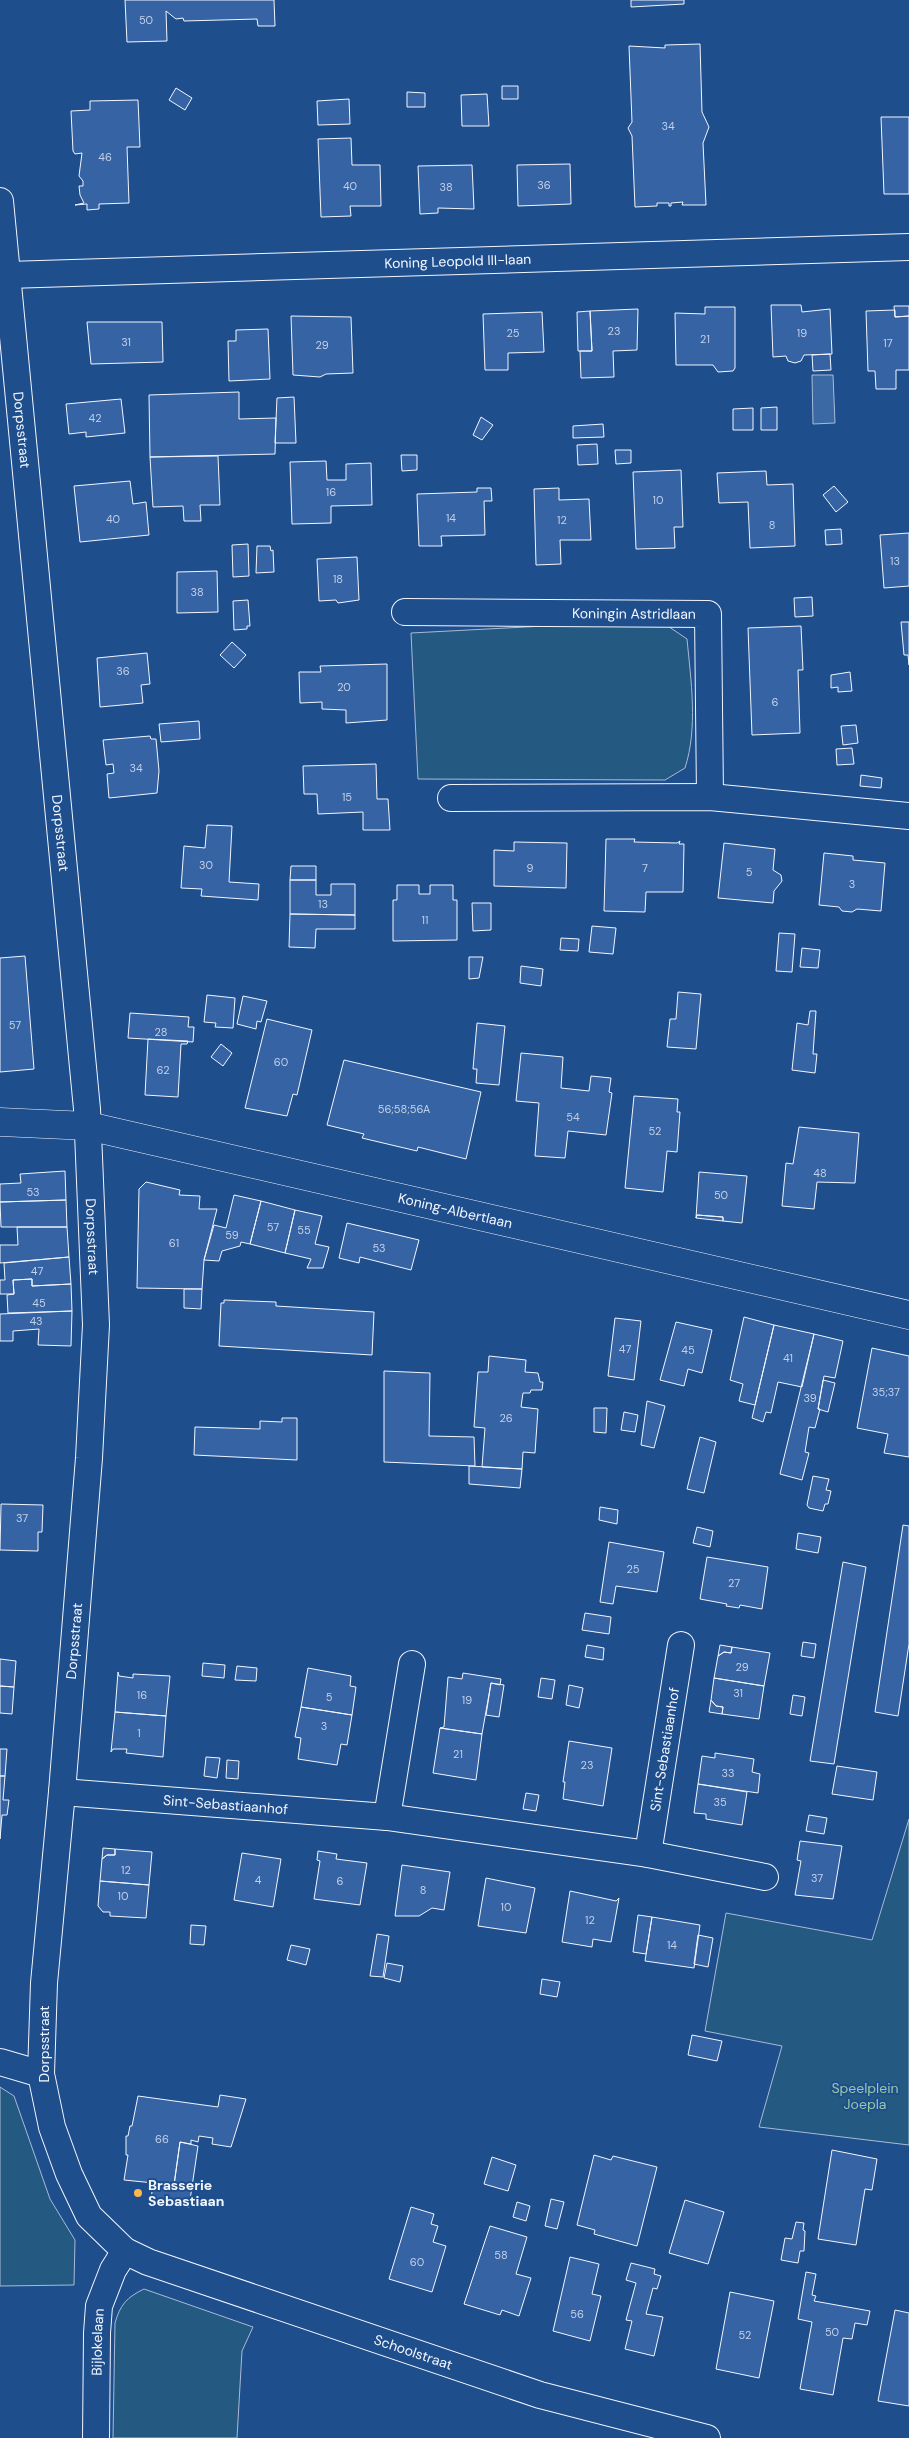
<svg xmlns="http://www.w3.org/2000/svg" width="909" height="2438" viewBox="0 0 909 2438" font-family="'DM Sans',sans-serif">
  <rect width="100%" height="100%" fill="#1f4e8c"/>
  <path fill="#245a82" stroke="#a8bbd7" d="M659,620L687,639C691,681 698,728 685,768L665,780L418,779L411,633Z
    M909,1819V2145L759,2127L782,2046L705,2031L726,1913L872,1940Z
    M0,2087L14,2096L50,2199L75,2240L74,2285L0,2286Z
    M144,2289L253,2327L242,2351L237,2438H113L115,2323C120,2305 127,2297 144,2289Z"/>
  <path fill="#3b69a3" stroke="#a8bbd7" d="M812,375H833L835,423L813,424Z"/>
  <path fill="#3563a3" stroke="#f2f6ff" d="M125,0H274L275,26H258L257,19L184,21L183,18L176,19L166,11L167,41L127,42Z
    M631,0H684V4L631,7Z
    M700,44L702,112L709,127L703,143L706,205H682L683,202L671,203V206H669V203H657V206L635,207L632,136L628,128L632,122L629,46L665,48V45Z
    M502,86H518V99H502Z
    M176,88L192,98L185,110L169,100Z
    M407,92L425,93V107H407Z
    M487,94L489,126H462L461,95Z
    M349,99L350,124L318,125L317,101Z
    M138,100L140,147H127L129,203L99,204V209L87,210V204L75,205L84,203L80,195L79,186H83V181L79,176L82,153L75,154L73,151L71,111L90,110V101Z
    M881,117H909V194H884Z
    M351,138L352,165H380L381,206H350L351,216L321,217L318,139Z
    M570,164L571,204L518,206L517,165Z
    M472,165L474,209L438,208V213L420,214L418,166Z
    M771,305H801L802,312L830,309L832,354L804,355L801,361L795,363L788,361L786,356L773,357Z
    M894,306H909V316L895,317Z
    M705,307H735V368L733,371L718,372L713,365H676L675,313L705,314Z
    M638,309L637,350L613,351L614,377L581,378L580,351H592L590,311Z
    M895,310V317L909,316V370H896V389H876L875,371H868L866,311Z
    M590,311L592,351H578L577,312Z
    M542,312L544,352L508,353V370H485L483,314Z
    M291,316L351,317L353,373L326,374L320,377L293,375Z
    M87,322H162L163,362L91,364Z
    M268,329L270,379L229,381L228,341H236V330Z
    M830,354L831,370L813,371L812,355Z
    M239,392V419L276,418L275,454L150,457L149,395Z
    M294,397L296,443H275L277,398Z
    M121,399L125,433L86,437V432L69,434L66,404Z
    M777,407V430H761V408Z
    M753,408V430H733V409Z
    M481,417L493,425L482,440L473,435Z
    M603,424L604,437L573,438V426Z
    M597,444L598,464L578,465L577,445Z
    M615,450H631V463L616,464Z
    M401,455H417V470L402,471Z
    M218,456L220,505H200L201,521H184L183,506L153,507L150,457Z
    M326,461L327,480H346V464L371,463L372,505L331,506V523L292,524L290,462Z
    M681,470L683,527H674L675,548L636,549L633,472Z
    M766,471L767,485L793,484L795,546L750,548L748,502L719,503L717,473Z
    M130,481L133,504L146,502L149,535L80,542L74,486Z
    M834,486L848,502L836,512L823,495Z
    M477,488H491L492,501H484L485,535L441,536L442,546H419L417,494L477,492Z
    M559,488V500L589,499L591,540H560L561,564L536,565L534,489Z
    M841,529L842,544L826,545L825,530Z
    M909,533V586L884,588L880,535Z
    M248,544L249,576L233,577L232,545Z
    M257,546H270L271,551L273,550L274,572L256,573Z
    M357,557L359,600L338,603L336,600L319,601L317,559Z
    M217,571L218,612L177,613V572Z
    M812,597L813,616L795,617L794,598Z
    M248,600L250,626H247V629L234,630L233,601Z
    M901,622H909V665L908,655H904Z
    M801,626L803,670H798L800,733L752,735L748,628Z
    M232,642L246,655L234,668L220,655Z
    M147,653L150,684L141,685L143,703L100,707L97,658Z
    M387,664V720L346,723V710L322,709V702L300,703L299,672H321L320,666Z
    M850,672L852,691L838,692V687L831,688V675Z
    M199,721L200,739L161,742L159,724Z
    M856,725L858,743L843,745L841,726Z
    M150,736L151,739H156L159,771L157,793L109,798L107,774L114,773L113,764L106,765L103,740Z
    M852,748L854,764L837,765L836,749Z
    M376,764L377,799H388L390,830H363V812L318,814L317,794H304L303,766Z
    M861,775L882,778L881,788L860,786Z
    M207,825L232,826L229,882L259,884L258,900L201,896L202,889L181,888L184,846L205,848Z
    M606,839H635L634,842L677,843L680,841L679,844H684L683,892H646L645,912L604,911Z
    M514,842L567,843L566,888L494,886V850L514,851Z
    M724,843L775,849L773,870L781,875L782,881L774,891L773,903L718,898Z
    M824,853L853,856V860L885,863L881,911L857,909L852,912L842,911L839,907L819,905Z
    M291,866H316V880H290Z
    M290,880H316V895H331V884H355V915L290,914Z
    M397,885H419V894H430V885H453V900H457V940L393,941V900H397Z
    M472,903H491V930L473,931Z
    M290,914L355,915V929H316L315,948L289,947Z
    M592,926L616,928L613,954L589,952Z
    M779,933L795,934L792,972L776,971Z
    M561,938L579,939L578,951L560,950Z
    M802,948L820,950L818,968L800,967Z
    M25,956L34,1069L0,1072V958Z
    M469,957H483L479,978L469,979Z
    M521,966L543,969L541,986L520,983Z
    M678,992L701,994L696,1049L667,1047L670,1019H676Z
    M207,995L235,998L233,1028L215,1027L216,1023L204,1022Z
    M243,996L267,1001L261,1022L257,1021L256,1029L237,1024Z
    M810,1011H816L813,1054H817L815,1073L792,1070L797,1023L808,1025Z
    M130,1013L189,1017L188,1027H194L193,1042L128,1038Z
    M267,1019L312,1030L297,1095L293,1094L287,1116L245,1108Z
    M477,1023L505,1026L499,1085L476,1083L477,1069H473Z
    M148,1039L188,1041L187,1044H181L178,1097L145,1095Z
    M221,1044L232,1053L223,1066L211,1057Z
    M521,1053L563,1057L561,1088L589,1091L591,1076L611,1078L609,1092L612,1093L606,1135L568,1131L565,1158L535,1156L539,1103L516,1101Z
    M344,1060L481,1092L466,1159L418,1147L417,1151L362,1138L364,1134L327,1125Z
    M634,1096L678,1099L677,1112H680L677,1152L667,1151L663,1192L625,1188Z
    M799,1127L859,1133L855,1183L817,1182L814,1209L782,1206L786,1163L793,1164Z
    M65,1171L66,1200L0,1202V1184L21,1183L20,1174Z
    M699,1172L747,1176L742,1223L723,1221V1217L697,1215L696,1218Z
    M146,1182L180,1190L179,1195L200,1196L199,1209H217L204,1260L202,1289L137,1288L139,1189Z
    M234,1195L261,1201L250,1244L241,1242L240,1246L222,1251L219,1261L204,1260L214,1225L226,1228Z
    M66,1200L67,1227H1L0,1202Z
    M261,1201L295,1210L285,1253L250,1244Z
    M295,1210L322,1216L315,1244L329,1247L323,1268H307L311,1259L285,1253Z
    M697,1215L723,1217V1221L696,1218Z
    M347,1223L419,1240L411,1270L360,1257L359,1263L339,1258Z
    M17,1227H67L69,1257L0,1263V1245H18Z
    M69,1257L71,1284L32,1286V1279L13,1280L14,1294H0V1280H5L4,1263Z
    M32,1279V1286L71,1284L72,1311L8,1313L7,1295L14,1294L13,1280Z
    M184,1289H202L201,1309L184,1308Z
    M224,1300L276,1302V1306L374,1312L372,1355L219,1346L221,1303H224Z
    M72,1311L71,1346L38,1345L39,1329L13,1331V1341H0V1314Z
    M744,1317L774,1325L755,1405L739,1401L743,1384L730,1380Z
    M615,1318L641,1321L634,1380L608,1376Z
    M676,1322L712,1330L702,1373L688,1369L684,1386L660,1380Z
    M774,1325L814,1334L802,1387L778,1382L771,1413L766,1412L763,1422L752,1418Z
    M814,1334L843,1341L835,1378L824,1376L818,1409H820L815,1428L809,1427L805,1452L809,1453L802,1480L780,1474Z
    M872,1348L909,1356V1457L884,1453L888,1434L857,1428Z
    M489,1356L526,1360L525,1372L538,1373L540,1382H543L542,1390H531L530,1393H523L521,1407L538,1409L535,1453L523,1452L522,1469L482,1467L485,1428L474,1427L478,1372H488Z
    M384,1371L430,1373L429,1436L474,1437L475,1466L384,1462Z
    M823,1380L835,1383L828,1412L818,1409Z
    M647,1401L665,1406L654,1448L641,1445Z
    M594,1408H607L606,1433L594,1432Z
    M624,1412L638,1415L635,1432L621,1430Z
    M282,1418H297V1460L194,1455L195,1427L260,1429V1421L282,1422Z
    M700,1437L716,1442L704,1493L687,1489Z
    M469,1466L522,1469L520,1488L469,1484Z
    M813,1476L829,1479L826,1490L831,1491L828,1504H825L823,1511L809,1508L807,1505Z
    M1,1504L43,1505L42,1532H38V1551L0,1550Z
    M600,1507L618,1510L617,1524L599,1520Z
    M903,1525L909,1526V1644L898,1716L875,1712Z
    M697,1527L713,1531L710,1547L693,1543Z
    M798,1533L821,1537L818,1553L796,1549Z
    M609,1542L664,1552L657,1592L616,1586L613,1604L600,1602Z
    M707,1557L768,1567L762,1609L740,1605L739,1608L726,1606L727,1604L700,1599Z
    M843,1562L866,1567L834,1764L810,1761Z
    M585,1613L611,1617L609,1634L582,1630Z
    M803,1642L816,1644L814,1658L801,1656Z
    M587,1645L604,1648L603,1660L585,1657Z
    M720,1645L732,1647L731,1653L724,1652L718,1656Z
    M732,1647L770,1653L764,1686L714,1678L718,1656L724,1652L731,1653Z
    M0,1659L16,1661L14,1687L0,1686Z
    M203,1663L225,1665L224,1678L202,1676Z
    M237,1666L257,1668L256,1681L235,1680Z
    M308,1668L351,1676L350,1686L356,1687L352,1715L301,1707Z
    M118,1672L119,1676L133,1678V1674L170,1676L166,1716L115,1712Z
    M463,1673L501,1679L500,1685L491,1683L482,1734L440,1728L444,1727L448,1677L462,1679Z
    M541,1678L555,1680L552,1699L538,1697Z
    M714,1678L764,1686L759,1719L722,1714L723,1707L716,1706L711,1700Z
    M491,1683L504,1685L499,1717L486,1715Z
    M569,1685L583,1688L579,1708L566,1705Z
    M0,1686L14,1687L12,1714L0,1713Z
    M793,1695L805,1697L802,1716L790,1714Z
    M711,1700L716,1706L723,1707L722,1714L709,1712Z
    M301,1707L352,1715L347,1745L341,1744L337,1765L298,1759L301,1738L295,1737Z
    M115,1712L166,1716L163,1757L126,1753L127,1749H113L111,1752Z
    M440,1728L482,1734L476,1780L433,1773Z
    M569,1741L612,1748L603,1806L563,1799L565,1782H563Z
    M0,1749H7L5,1776H0Z
    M715,1753L754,1759L752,1772L760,1774L758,1793L698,1784L702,1756L715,1758Z
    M206,1757L220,1758L217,1778L204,1776Z
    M227,1760L239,1761L238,1779L226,1778Z
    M837,1766L877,1772L873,1800L832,1794Z
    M0,1776H5L3,1800H9L7,1815H2L0,1839Z
    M698,1784L747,1792L742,1825L706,1819V1814L694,1813Z
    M526,1793L539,1795L536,1811L523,1809Z
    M809,1815L827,1818L824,1834L806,1831Z
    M800,1841L842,1846L833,1899L795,1895L801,1861L797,1860Z
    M103,1848L115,1849V1855H107L102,1859Z
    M115,1849L152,1852L149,1885L100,1881L102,1859L107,1855H115Z
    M318,1851L337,1854L336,1859L367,1863L360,1905L314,1899L320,1861L317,1860Z
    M242,1853L281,1859L273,1907L234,1900Z
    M402,1865L450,1872L444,1910L432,1908L419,1916H395Z
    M486,1878L535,1888L526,1933L478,1926Z
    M100,1881L149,1885L146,1918L110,1916V1912H103L98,1906Z
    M570,1891L616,1901L619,1898L611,1942L593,1939L592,1947L562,1942Z
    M638,1915L652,1917L646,1954L633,1952Z
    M652,1917L700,1925L694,1968L645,1961Z
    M191,1925L206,1926L204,1945L190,1944Z
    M377,1934L389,1936L383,1977L370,1976Z
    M698,1935L713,1938L708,1967L694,1964Z
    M291,1945L310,1949L306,1965L287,1960Z
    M387,1963L403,1966L400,1982L384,1978Z
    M542,1979L560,1982L557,1997L540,1994Z
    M692,2035L722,2041L717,2061L688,2055Z
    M220,2095L246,2099L231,2147L212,2144L213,2138L199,2136L198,2142L191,2140V2144L180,2142L174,2185L124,2180L128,2155H126V2136H128L130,2126H132L138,2096L218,2107Z
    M180,2142L198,2146L189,2207L151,2201L153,2182L174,2185Z
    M832,2150L877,2159L872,2190L865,2189L856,2245L818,2239Z
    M594,2155L611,2160L613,2156L657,2167L637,2246L594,2234L595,2230L577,2225Z
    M492,2157L516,2165L508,2191L484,2184Z
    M551,2199L564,2202L557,2229L545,2226Z
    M685,2200L724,2212L708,2264L669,2253Z
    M517,2202L530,2206L526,2221L513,2217Z
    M411,2207L434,2214L431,2224L438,2226L433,2242L446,2246L432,2292L389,2279Z
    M796,2222L804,2223L803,2230L805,2231L804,2251H800L798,2263L781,2260L785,2238L792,2239Z
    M490,2226L527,2237L516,2274L531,2278L519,2316L502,2310L500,2315L464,2304Z
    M570,2257L599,2264L592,2294L601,2296L590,2341L553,2331Z
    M631,2263L655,2269L654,2274L661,2276L657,2289L653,2288L646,2314L663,2317L654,2356L625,2349L632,2321L626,2320L636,2283L626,2280Z
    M806,2272L816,2274L812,2295L816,2296L814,2301L870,2311L867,2325L855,2323L852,2339L843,2338L833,2395L800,2389L812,2322L798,2319Z
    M730,2292L774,2301L759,2378L716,2369Z
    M895,2310L909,2313V2406L878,2401Z"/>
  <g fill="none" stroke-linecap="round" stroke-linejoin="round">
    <g stroke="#f2f6ff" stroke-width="28">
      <g id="minor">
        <path id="s1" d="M0,201L87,1109L96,1325L89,1458L62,1792L44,1983L41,2074L52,2127L69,2174L89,2216L125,2251L148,2262L540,2395L707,2438"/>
        <path id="s2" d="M8,275L909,247"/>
        <path id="s3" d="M405,612L708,614L710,797"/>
        <path d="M451,798L710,797L909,816"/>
        <path id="s4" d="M62,1792L387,1817L648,1854L765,1877"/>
        <path d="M387,1817L412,1664"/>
        <path id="s5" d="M648,1854L681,1645"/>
        <path d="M0,2062L41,2074"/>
        <path id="s6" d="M96,2438L97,2333L99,2306L113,2270L125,2251"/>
      </g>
    </g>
    <g stroke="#f2f6ff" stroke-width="29">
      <g id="tertiary">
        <path id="s7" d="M0,1122L88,1126L909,1315"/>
      </g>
    </g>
    <use href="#minor" stroke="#1f4e8c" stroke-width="26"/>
    <use href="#tertiary" stroke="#1f4e8c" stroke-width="28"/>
  </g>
  <circle fill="#ffb74d" stroke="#1f4e8c" stroke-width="2" cx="138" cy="2193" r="5"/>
  <g text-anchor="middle" stroke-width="4" stroke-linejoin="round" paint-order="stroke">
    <g font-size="11" fill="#c3d1e8">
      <text x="146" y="24">50</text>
      <text x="668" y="130">34</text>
      <text x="105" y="161">46</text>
      <text x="544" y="189">36</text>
      <text x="350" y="190">40</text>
      <text x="446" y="191">38</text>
      <text x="614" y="335">23</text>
      <text x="513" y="337">25</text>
      <text x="802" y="337">19</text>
      <text x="705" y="343">21</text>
      <text x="126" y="346">31</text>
      <text x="888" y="347">17</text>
      <text x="322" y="349">29</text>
      <text x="95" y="422">42</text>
      <text x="331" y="496">16</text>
      <text x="658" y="504">10</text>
      <text x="451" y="522">14</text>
      <text x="113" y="523">40</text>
      <text x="562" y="524">12</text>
      <text x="772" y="529">8</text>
      <text x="895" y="565">13</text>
      <text x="338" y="583">18</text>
      <text x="197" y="596">38</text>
      <text x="123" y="675">36</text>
      <text x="344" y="691">20</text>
      <text x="775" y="706">6</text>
      <text x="136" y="772">34</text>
      <text x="347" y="801">15</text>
      <text x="206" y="869">30</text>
      <text x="530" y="872">9</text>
      <text x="645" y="872">7</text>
      <text x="749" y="876">5</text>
      <text x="852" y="888">3</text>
      <text x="323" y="908">13</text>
      <text x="425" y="924">11</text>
      <text x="15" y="1029">57</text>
      <text x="161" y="1036">28</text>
      <text x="281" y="1066">60</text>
      <text x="163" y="1074">62</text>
      <text x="404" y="1113">56;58;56A</text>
      <text x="573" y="1121">54</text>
      <text x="655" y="1135">52</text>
      <text x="820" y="1177">48</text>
      <text x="33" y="1196">53</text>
      <text x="721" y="1199">50</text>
      <text x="273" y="1231">57</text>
      <text x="304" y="1234">55</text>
      <text x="232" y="1239">59</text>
      <text x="174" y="1247">61</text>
      <text x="379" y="1252">53</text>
      <text x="37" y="1275">47</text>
      <text x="39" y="1307">45</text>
      <text x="36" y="1325">43</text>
      <text x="625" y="1353">47</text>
      <text x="688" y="1354">45</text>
      <text x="788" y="1362">41</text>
      <text x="886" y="1396">35;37</text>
      <text x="810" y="1402">39</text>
      <text x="506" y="1422">26</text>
      <text x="22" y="1522">37</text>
      <text x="633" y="1573">25</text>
      <text x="734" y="1587">27</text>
      <text x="742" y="1671">29</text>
      <text x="738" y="1697">31</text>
      <text x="142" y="1699">16</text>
      <text x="329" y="1701">5</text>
      <text x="467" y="1704">19</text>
      <text x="324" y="1730">3</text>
      <text x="139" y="1737">1</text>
      <text x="458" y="1758">21</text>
      <text x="587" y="1769">23</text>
      <text x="728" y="1777">33</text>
      <text x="720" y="1806">35</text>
      <text x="126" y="1874">12</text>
      <text x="817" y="1882">37</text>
      <text x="258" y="1884">4</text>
      <text x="340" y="1885">6</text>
      <text x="423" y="1894">8</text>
      <text x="123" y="1900">10</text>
      <text x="506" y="1911">10</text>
      <text x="590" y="1924">12</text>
      <text x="672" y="1949">14</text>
      <text x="162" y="2143">66</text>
      <text x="501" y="2259">58</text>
      <text x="417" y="2266">60</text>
      <text x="577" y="2318">56</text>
      <text x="832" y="2336">50</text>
      <text x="745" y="2339">52</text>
    </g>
    <g font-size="14" fill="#f2f6ff" stroke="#1f4e8c">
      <text dy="5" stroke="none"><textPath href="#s2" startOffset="450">Koning Leopold III-laan</textPath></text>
      <text dy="5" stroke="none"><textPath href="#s1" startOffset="230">Dorpsstraat</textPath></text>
      <text dy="5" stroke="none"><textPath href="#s3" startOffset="229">Koningin Astridlaan</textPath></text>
      <text dy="5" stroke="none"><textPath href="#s1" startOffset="635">Dorpsstraat</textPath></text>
      <text dy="5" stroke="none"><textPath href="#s7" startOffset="465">Koning-Albertlaan</textPath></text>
      <text dy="5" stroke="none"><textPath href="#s1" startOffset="1040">Dorpsstraat</textPath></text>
      <text transform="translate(74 1641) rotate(-85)" y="5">Dorpsstraat</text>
      <text dy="5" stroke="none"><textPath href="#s5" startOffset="106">Sint-Sebastiaanhof</textPath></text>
      <text dy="5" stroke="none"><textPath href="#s4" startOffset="164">Sint-Sebastiaanhof</textPath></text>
      <text transform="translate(44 2044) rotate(-90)" y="5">Dorpsstraat</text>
      <text dy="5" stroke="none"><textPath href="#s6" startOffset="96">Bijlokelaan</textPath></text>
      <text dy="5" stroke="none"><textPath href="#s1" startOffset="2386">Schoolstraat</textPath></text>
    </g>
    <g font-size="14" fill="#97c8a6" stroke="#1f4e8c">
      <text x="865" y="2093">Speelplein<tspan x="865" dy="16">Joepla</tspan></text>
    </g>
    <g font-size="14" font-weight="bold" fill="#f2f6ff" stroke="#1f4e8c" text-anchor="start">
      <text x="148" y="2190">Brasserie<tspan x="148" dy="16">Sebastiaan</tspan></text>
    </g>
  </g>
</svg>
